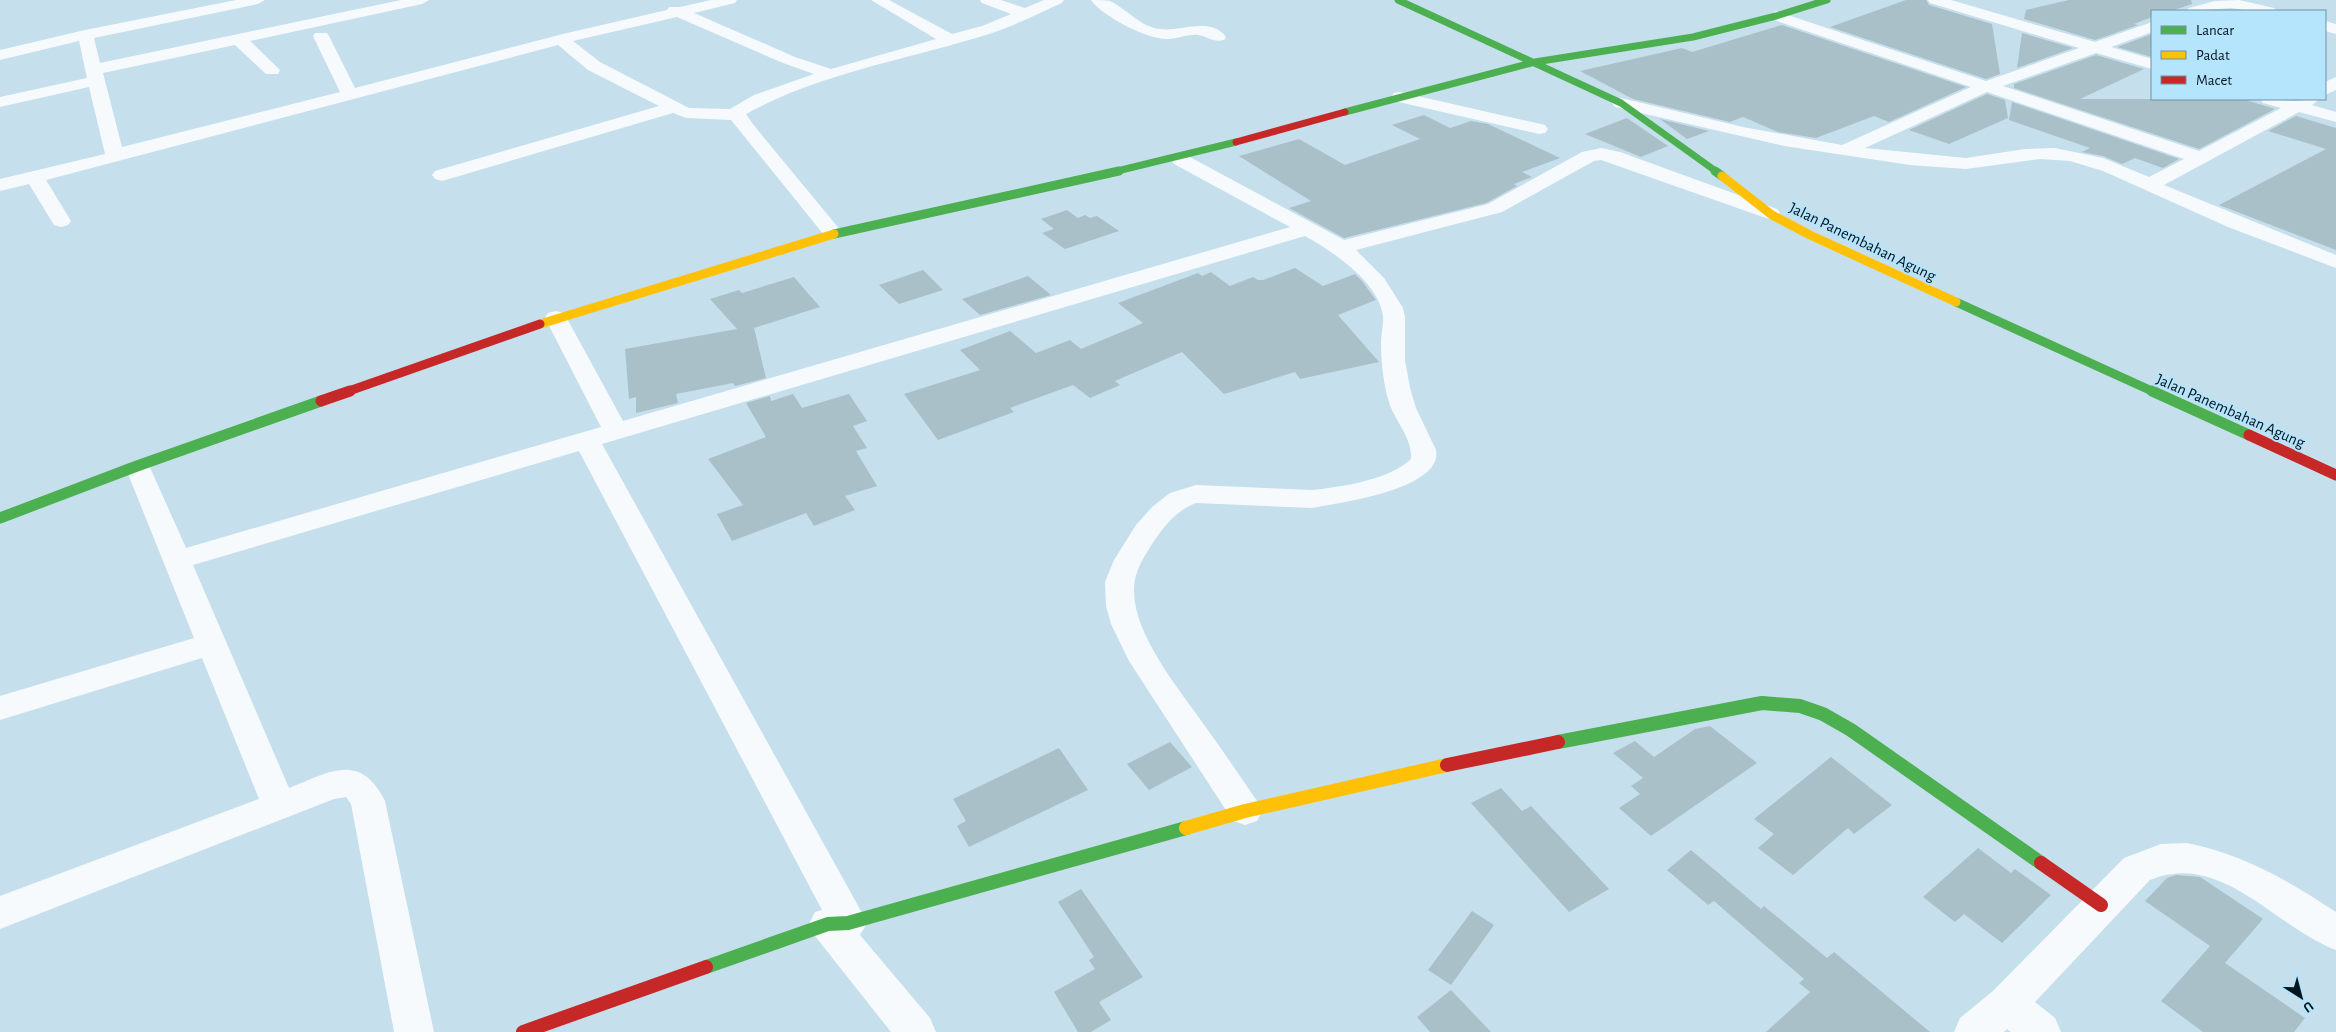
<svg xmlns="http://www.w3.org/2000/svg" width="2336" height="1032" viewBox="0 0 2336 1032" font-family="'Alegreya Sans',sans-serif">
  <rect width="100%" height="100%" fill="#c5dfed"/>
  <path fill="#aac0c8" d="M1906,0H1926L1929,5L1992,24L2000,74L1986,79L1830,27Z
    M2069,0H2191L2192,4L2171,11H2152V17L2134,24L2138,25L2095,40L2024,19L2026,10Z
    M1782,25L1966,87L1889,122L1874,116L1816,138L1778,132L1743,117L1730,122L1633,99L1580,71L1682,48L1692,52Z
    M2022,33L2073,48L2017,68Z
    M2152,34V57L2117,47Z
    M2096,55L2144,69L2080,99H2243L2275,109L2199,149L2014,88V84Z
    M1987,94L2005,100L2008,118L1949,144L1909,130Z
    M2012,102L2179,159L2163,168L2135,158L2122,164L2103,156L2082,152L2090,148L2009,120Z
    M1424,115L1450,128L1471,121L1488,124L1560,158L1522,172L1532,177L1514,184L1517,186L1486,203L1344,238L1289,208L1311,201L1239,156L1299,139L1345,165L1420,139L1392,125Z
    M2296,116L2336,128V250L2219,205L2326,149L2268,131Z
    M1627,118L1668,146L1641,157L1585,134Z
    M1660,119L1709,131L1687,139Z
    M1067,210L1078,218L1085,215L1090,218L1097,216L1119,231L1065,249L1042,233L1054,229L1041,219Z
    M1295,268L1323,286L1355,274L1362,281L1376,300L1338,315L1379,362L1300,379L1295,372L1224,394L1182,352L1115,381L1120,385L1090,398L1073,385L1010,408L1014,412L938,440L904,394L980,370L960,350L1010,331L1036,353L1070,340L1081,349L1143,323L1118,303L1198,273L1202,276L1211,272L1230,286L1253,277L1258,280H1263Z
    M923,270L943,290L899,304L879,285Z
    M1028,276L1051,295L980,315L962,299Z
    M794,277L820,307L754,328L766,378L735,386L733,383L676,394L678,403L636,413V397L629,399L625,349L737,329L710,299L739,290L742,293Z
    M793,394L802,408L849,394L867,421L853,426L867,448L856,451L877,486L845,496L855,510L814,526L806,513L732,541L717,514L743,505L708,459L766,437L746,403L770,396L771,401Z
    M1710,726L1757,763L1651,836L1619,808L1640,794L1631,786L1643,778L1613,753L1635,741L1654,757L1695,729Z
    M1170,742L1192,767L1149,790L1127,764Z
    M1059,748L1088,790L969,847L957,826L966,821L953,799Z
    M1831,757L1892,805L1854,834L1848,828L1793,875L1758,848L1774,834L1754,819Z
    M1501,788L1522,811L1531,806L1609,889L1569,912L1471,803Z
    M1978,848L2011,873L2015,869L2051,895L2002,943L1964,914L1955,922L1923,897Z
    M1691,850L1761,909L1764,906L1827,958L1834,952L1930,1032H1766L1810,992L1799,983L1804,979L1714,901L1708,905L1667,870Z
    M2176,875L2200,877L2263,919L2225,963L2305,1018L2294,1032H2203L2161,1001L2210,946L2145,901L2167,878Z
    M1081,889L1143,977L1099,1002L1111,1020L1091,1032H1078L1054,992L1095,969L1089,960L1094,957L1058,902Z
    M1472,911L1494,925L1451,985L1428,970Z
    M1451,990L1491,1032H1430L1417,1017Z"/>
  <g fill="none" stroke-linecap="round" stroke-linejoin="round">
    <path fill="#f6fafc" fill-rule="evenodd" d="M236,0H265L258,4L94,38L100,63L401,0H429L422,4L250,41L280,70L278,74H266L235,45L103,73L122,147L340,92L313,36L315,33H327L329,36L355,88L567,33L667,10L669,7H680L711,0H737L735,3L694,13L795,57L831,69L936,39L871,0H889L952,34L982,26L1011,14L982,3L980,0H1001L1025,8L1044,0H1064L1062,3C1039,13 1016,25 992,33C911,59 822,72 746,114L752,123L841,231L838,235L831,237L824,235L731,120L686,118L673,113L449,179L442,181L435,179L432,175L435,171L659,106L588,70L558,45L46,180L71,221L68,225L61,227L54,225L29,184L0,191V179L105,154L89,87L0,107V97L87,78L79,41L0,60V50L85,30ZM677,17L783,63L814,74L754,95L730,109L689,108L600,62L573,41Z
      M1091,0C1096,0 1105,0 1110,1C1127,9 1140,27 1160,29C1180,32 1211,16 1226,37L1224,40C1213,43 1208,36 1198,35C1188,34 1178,39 1168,39C1148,40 1102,16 1091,0Z
      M1928,0H1951L2095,42L2152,22V32L2111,47L2152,59V69L2096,53L2003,86L2199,151L2281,108L2263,103L2260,99L2295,101L2320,99L2312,105L2336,112V122L2299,112L2164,185L2336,255V268L2228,227L2103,171L2070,161L2040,159L1966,169L1910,165L1784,146L1615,107L1612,103L1615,99L1621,98L1743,127L1842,145L1971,87L1771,19L1768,16L1776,11L1986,81L2079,48L1930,3ZM1987,92L2184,159L2149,177L2103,158L2055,148L2025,149L1966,158L1865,148Z
      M2239,0L2274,8L2277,11H2251L2232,8L2186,11L2189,8L2215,1Z
      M2325,21L2336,24V34L2325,31Z
      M2336,77V90L2325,95V82Z
      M1400,92L1545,125L1548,129L1545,133L1539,134L1394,101L1391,97L1394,93Z
      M1601,148L1620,152L1777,209L1780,213L1777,217L1770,219L1763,217L1601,160L1594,161L1502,212L1356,250L1384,278L1403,308L1405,317V360L1410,388L1416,408L1436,450C1443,487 1350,501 1323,506L1312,508L1196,503C1177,510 1165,525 1154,541C1145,555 1134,571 1134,589C1133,635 1180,690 1205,726C1223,751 1240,776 1257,801L1262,811L1257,821L1245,825L1233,821L1129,661L1111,624L1106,606L1105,582L1114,560L1136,525L1152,507L1170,493L1196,485L1312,490C1341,487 1389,480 1411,459C1413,438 1393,419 1388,399C1383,381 1381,361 1381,342C1381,333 1384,325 1383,316C1379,282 1332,251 1305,236L602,444L861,911L867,923L860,935L930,1018L936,1032H891L815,936L809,924L815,912L822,910L579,451L193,565L289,788C329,772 360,751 385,801L434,1032H394L351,804L346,797L334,799L0,929V896L259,799L202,658L0,720V696L194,638L126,469L130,463L139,461L148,463L186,548L601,427L545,318L548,313L556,311L564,313L623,421L1290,227L1174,164L1172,160L1174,156L1181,154L1188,156L1344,240L1488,204L1582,152Z
      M2187,843C2243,854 2289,881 2336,912V950C2276,928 2221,850 2150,880L2035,1002L2055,1018L2061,1032H2011L2007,1029L2004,1032H1954L1960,1018L1993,991L2124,858L2161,844Z"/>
    <path stroke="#4caf50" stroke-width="7" d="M1398,0L1621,103L1717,172
      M1345,112L1535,62L1693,37L1776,16L1827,0
      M1113,172L1236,142"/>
    <path stroke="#4caf50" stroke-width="9" d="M1715,171L1722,176
      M834,234L1119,171
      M1956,302L2154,392"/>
    <path stroke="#4caf50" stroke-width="11" d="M2152,391L2249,435
      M0,518L137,466L321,401"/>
    <path stroke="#4caf50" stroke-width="14" d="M1558,742L1762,703L1800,706L1823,714L1851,730L2041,863
      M706,967L828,924L848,923L1186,828"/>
    <path stroke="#ffc107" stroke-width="9" d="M1722,176L1772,215L1810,235L1956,302
      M540,324L834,234"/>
    <path stroke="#ffc107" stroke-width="14" d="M1186,828L1245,811L1447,765"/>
    <path stroke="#c62828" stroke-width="7" d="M1236,142L1345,112"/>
    <path stroke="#c62828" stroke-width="9" d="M346,392L540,324"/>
    <path stroke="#c62828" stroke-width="11" d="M321,401L350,391
      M2249,435L2336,475"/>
    <path stroke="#c62828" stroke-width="14" d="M1447,765L1558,742
      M2041,863L2101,905
      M523,1032L706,967"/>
  </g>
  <g text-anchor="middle" stroke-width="4" stroke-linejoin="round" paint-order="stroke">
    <g font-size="16" fill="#04151d" stroke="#b5e4fd">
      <text transform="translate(1863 241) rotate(26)" y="6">Jalan Panembahan Agung</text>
      <text transform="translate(2231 410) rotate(24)" y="6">Jalan Panembahan Agung</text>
    </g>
  </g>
  <rect x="2151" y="10" width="175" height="90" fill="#b5e4fd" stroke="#6e91a3"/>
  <rect x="2161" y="26" width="25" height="8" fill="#4caf50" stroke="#6e91a3"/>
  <text x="2196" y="35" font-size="15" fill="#04151d">Lancar</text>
  <rect x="2161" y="51" width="25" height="8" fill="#ffc107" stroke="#6e91a3"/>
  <text x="2196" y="60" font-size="15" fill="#04151d">Padat</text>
  <rect x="2161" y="76" width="25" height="8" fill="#c62828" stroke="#6e91a3"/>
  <text x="2196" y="85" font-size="15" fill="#04151d">Macet</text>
  <g transform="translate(2301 997) rotate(144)" stroke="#b5e4fd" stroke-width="4" paint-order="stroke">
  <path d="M0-4L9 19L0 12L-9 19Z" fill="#04151d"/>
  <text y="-8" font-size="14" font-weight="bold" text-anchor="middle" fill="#04151d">U</text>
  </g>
</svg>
